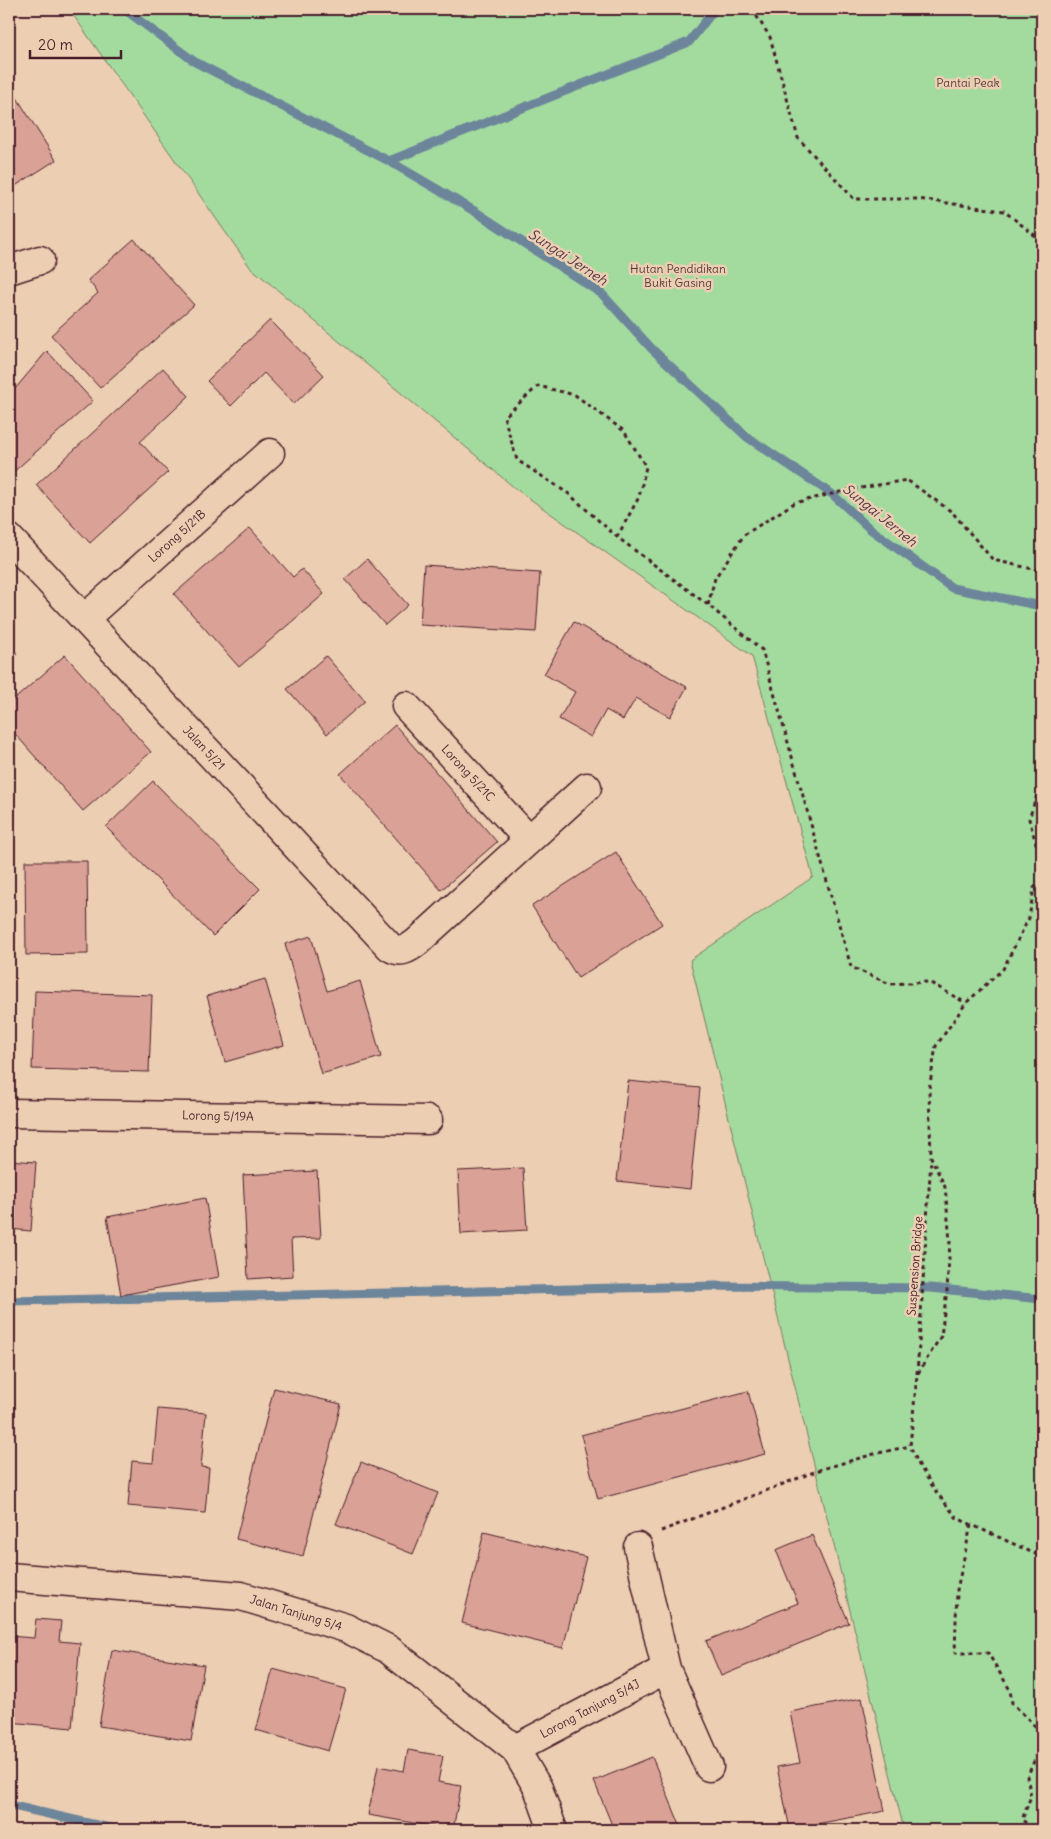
<svg xmlns="http://www.w3.org/2000/svg" width="1051" height="1839" viewBox="0 0 1051 1839" font-family="Delius,sans-serif">
  <rect width="100%" height="100%" fill="#ecceb2"/>
  <filter id="ink" filterUnits="userSpaceOnUse"><feTurbulence type="fractalNoise" baseFrequency=".02" numOctaves="2"/><feDisplacementMap in="SourceGraphic" scale="10" xChannelSelector="R" yChannelSelector="G"/><feConvolveMatrix kernelMatrix="1 2 1 2 8 2 1 2 1" color-interpolation-filters="sRGB"/></filter>
  <g filter="url(#ink)">
    <path fill="#a3db9f" stroke="#767d65" d="M69,9H1042V1830H904L690,960L813,877L752,656L516,489L250,267Z"/>
    <g fill="none" stroke-linecap="round" stroke-linejoin="round">
      <path stroke="#6c859a" stroke-width="9" d="M124,9L195,62L389,161L476,212L602,294L652,349L747,437L832,494L869,528L952,588L1042,606
        M389,161L689,42L715,9
        M9,1301L715,1286L930,1288L1042,1299
        M9,1805L118,1830"/>
    </g>
    <path fill="#daa197" stroke="#4a1f2b" d="M9,85L56,160L9,190Z
      M134,239L194,305L100,388L51,335L98,293L88,280Z
      M270,320L324,375L294,404L264,373L231,406L207,381Z
      M47,351L93,401L10,475L9,396Z
      M163,368L189,396L140,442L168,472L90,543L36,485Z
      M250,528L293,577L302,569L324,594L239,667L174,594Z
      M367,559L408,605L385,625L345,579Z
      M424,565L540,573L536,632L420,625Z
      M574,622L687,687L670,717L636,698L623,720L606,710L591,737L559,719L575,692L544,674Z
      M9,644L17,653L9,660Z
      M65,655L151,752L83,811L9,727V704Z
      M326,656L365,701L327,734L287,689Z
      M395,725L497,842L441,890L340,774Z
      M153,781L260,889L213,936L106,827Z
      M616,852L662,924L578,978L532,906Z
      M25,861H87L88,954L26,955Z
      M311,936L327,991L360,981L381,1057L321,1074L285,944Z
      M265,979L284,1045L225,1062L207,996Z
      M35,991L152,995L149,1072L32,1069Z
      M628,1081L700,1088L690,1189L617,1181Z
      M9,1160L36,1162L31,1231L9,1229Z
      M523,1168L527,1230L461,1234L458,1171Z
      M317,1171L321,1238L291,1239L293,1276L248,1279L243,1175Z
      M205,1198L219,1277L121,1295L107,1217Z
      M274,1388L341,1404L303,1556L236,1539Z
      M748,1391L765,1454L598,1499L581,1435Z
      M158,1409L206,1413L201,1467L209,1468L205,1513L128,1506L132,1461L153,1463Z
      M361,1462L438,1493L413,1554L336,1524Z
      M484,1532L586,1557L563,1648L462,1623Z
      M812,1535L849,1623L721,1676L706,1641L798,1603L776,1550Z
      M36,1619L61,1621L59,1641L80,1643L72,1728L9,1722V1636L34,1638Z
      M112,1650L204,1665L191,1741L99,1726Z
      M273,1669L346,1689L328,1751L256,1730Z
      M862,1698L885,1811L790,1829L777,1767L800,1763L790,1712Z
      M408,1750L443,1756L438,1782L461,1786L453,1830L368,1815L378,1766L404,1771Z
      M652,1757L682,1830H614L594,1781Z"/>
    <g fill="none" stroke-linecap="round" stroke-linejoin="round">
      <g stroke="#4a1f2b" stroke-width="31">
        <path id="minor" d="M9,270L40,260
          M9,538L390,947C401,954 408,949 417,942L587,787
          M84,619L270,453
          M406,706L529,840
          M9,1113L428,1120
          M638,1547L666,1669L709,1767
          M9,1577L241,1596L346,1628L388,1649L515,1749L538,1788L553,1830
          M515,1749L666,1669"/>
      </g>
      <path stroke="#4a1f2b" stroke-width="3" stroke-dasharray="4 4" stroke-linecap="butt" d="M752,9L770,37L798,138L854,199H918L1004,211L1042,241
        M617,537L639,497L646,467L624,431L575,395L538,386L504,417L517,460L569,494L617,537L708,605L762,650L851,967L890,984L929,982L966,1003
        M708,605L715,578L744,535L794,503L844,491L907,480L952,512L993,560L1042,571
        M1042,780L1029,819L1042,864
        M1042,880L1034,888L1029,918L1003,969L966,1003L936,1046L929,1090L931,1157L945,1187L950,1241L947,1290L941,1336L917,1375L910,1446L919,1465L937,1493L957,1518L1042,1557
        M917,1374L931,1159
        M971,1525L957,1590L955,1653H988L1010,1690L1012,1703L1036,1727L1040,1748L1027,1777L1031,1796L1022,1820L1036,1830
        M661,1531L822,1469L874,1454L910,1446"/>
      <use href="#minor" stroke="#ecceb2" stroke-width="28"/>
    </g>
  </g>
  <g text-anchor="middle" stroke-width="5" stroke-linejoin="round" paint-order="stroke">
    <g font-size="12" fill="#573b3c" stroke="#ecceb2">
      <text x="968" y="87">Pantai Peak</text>
      <text x="678" y="273">Hutan Pendidikan<tspan x="678" dy="14">Bukit Gasing</tspan></text>
    </g>
    <g font-size="12" fill="#4a1f2b" stroke="#ecceb2">
      <text transform="translate(177 536) rotate(-42)" y="4">Lorong 5/21B</text>
      <text transform="translate(204 748) rotate(47)" y="4">Jalan 5/21</text>
      <text transform="translate(468 773) rotate(47)" y="4">Lorong 5/21C</text>
      <text transform="translate(218 1116) rotate(1)" y="4">Lorong 5/19A</text>
      <text transform="translate(915 1266) rotate(-86)" y="4">Suspension Bridge</text>
      <text transform="translate(296 1613) rotate(17)" y="4">Jalan Tanjung 5/4</text>
      <text transform="translate(590 1709) rotate(-28)" y="4">Lorong Tanjung 5/4J</text>
    </g>
    <g font-size="14" font-style="italic" fill="#533847" stroke="#ecceb2">
      <text transform="translate(568 257) rotate(33)" y="5">Sungai Jerneh</text>
      <text transform="translate(880 515) rotate(39)" y="5">Sungai Jerneh</text>
    </g>
  </g>
  <rect width="1051" height="1839" fill="none" stroke="#ecceb2" stroke-width="30"/>
  <rect x="15" y="15" width="1021" height="1809" fill="none" stroke="#4a1f2b" stroke-width="2" filter="url(#ink)"/>
  <path d="M30 50v8h91v-8" fill="none" stroke="#4a1f2b" stroke-width="2.5"/>
  <text x="38" y="50" font-size="15" fill="#4a1f2b" stroke="#ecceb2" stroke-width="4" paint-order="stroke">20 m</text>
</svg>
